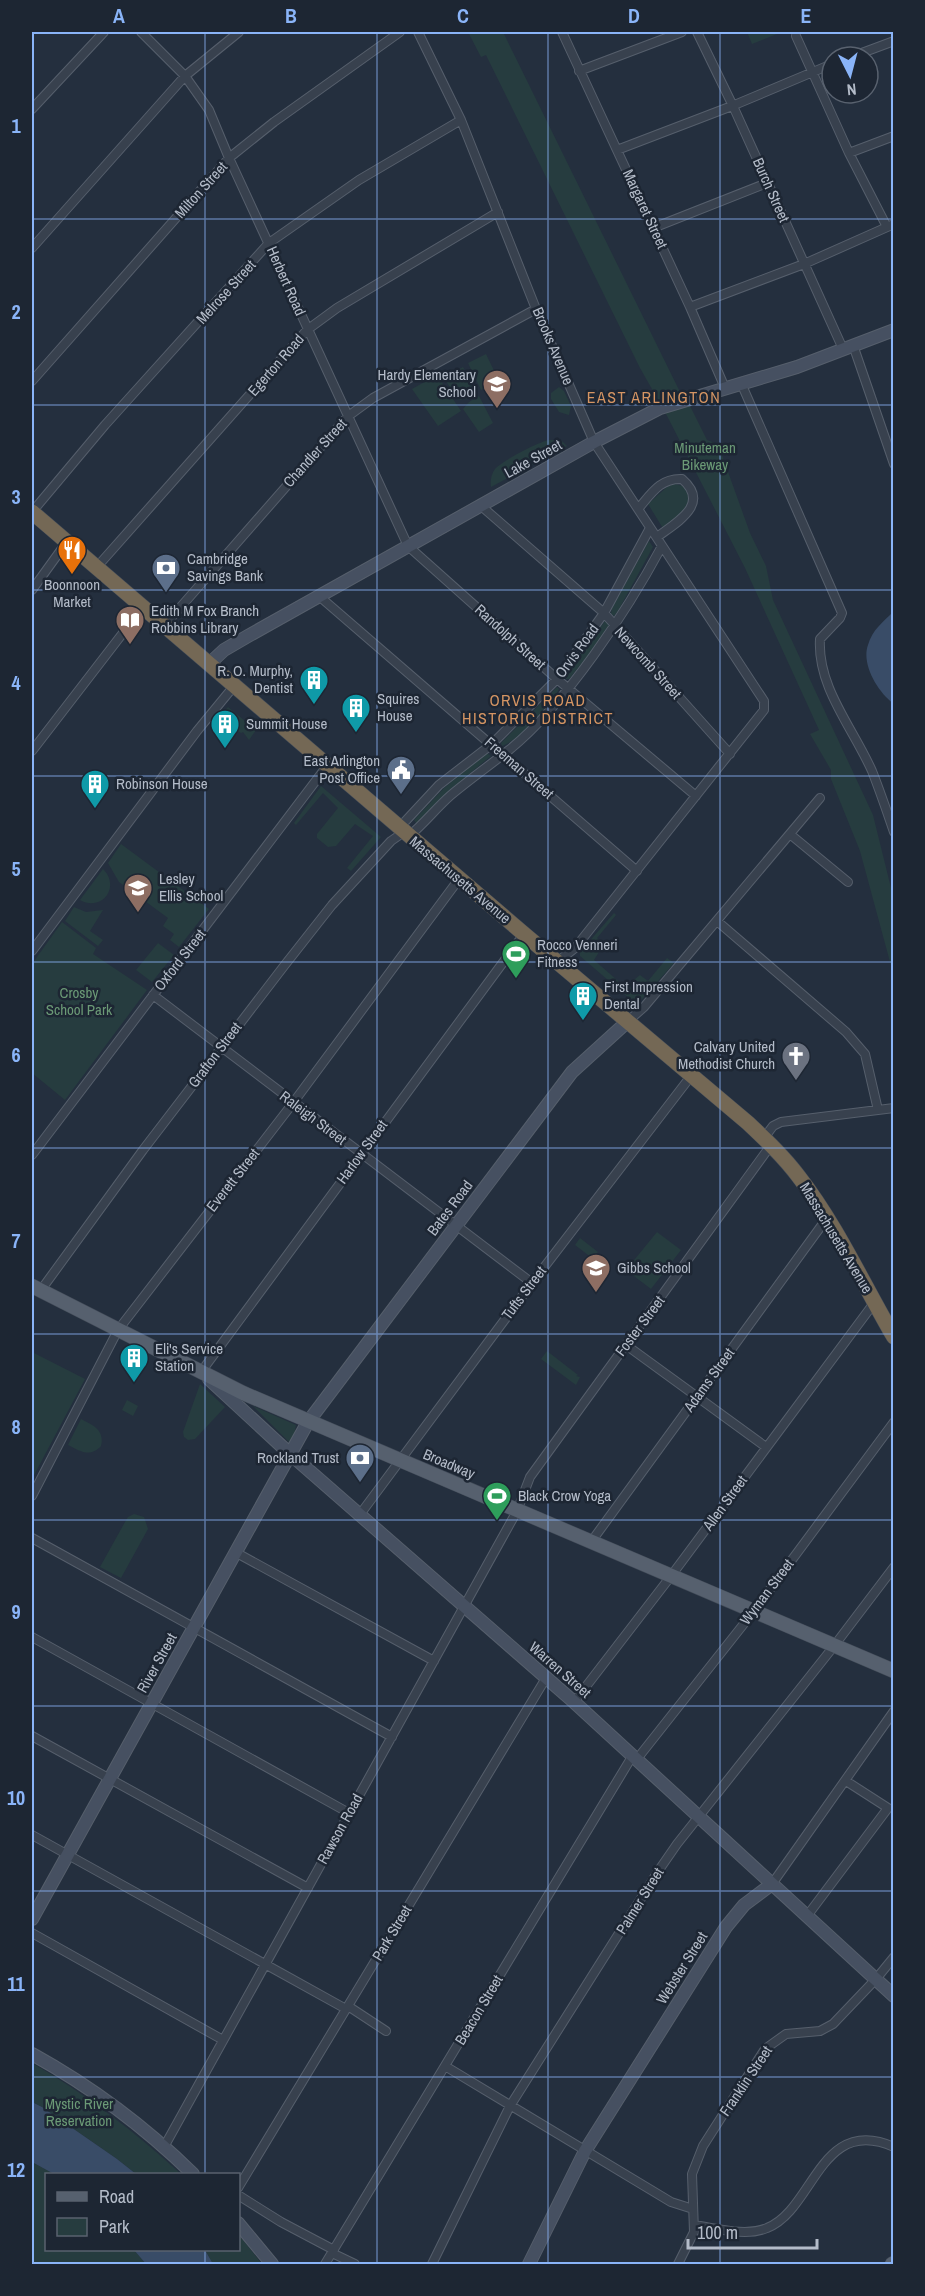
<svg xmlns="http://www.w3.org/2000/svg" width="925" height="2296" viewBox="0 0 925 2296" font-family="'Archivo Narrow',sans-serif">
  <rect width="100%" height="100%" fill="#242f3e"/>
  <path fill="#263c3f" d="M468,32H503L680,392L689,404L707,440L718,444L750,533L766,566L773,600L873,815L893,896V973L860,851L831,779V770L810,734L819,730L745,568L665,412L640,368L486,55L481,57Z
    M747,32H782L752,44Z
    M486,354L499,381L481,390L468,363Z
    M463,367L477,392L466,399L458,400L444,378Z
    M437,375L461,411L438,426L412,389Z
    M559,387L564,391L571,406L569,415L559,412L551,399V393Z
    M479,396L493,423L479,432L463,409L469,402Z
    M549,440H561L567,446L491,487C490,482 491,474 495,469C502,461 538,442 549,440Z
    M674,484L683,486L690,492L688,509L664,530L648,504L667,487Z
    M649,541L653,547L618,611L614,616L611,614L612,608Z
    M605,621L609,625C598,644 583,662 569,679H566L565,675Z
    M557,687L559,689C552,705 518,741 502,746L501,743Z
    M228,707L256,730L249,740L243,732L241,733L218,718Z
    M487,753L491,756L452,788L419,824L416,823L414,820L444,788Z
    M321,786L381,837L351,871L347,868L373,836L355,824L336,846L328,847L317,838V834L338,808L323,793L296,825L294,823Z
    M121,844L209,909L179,947L170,940L174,934L163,926L168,918L119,882L108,863Z
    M103,869C121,887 102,912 80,900Z
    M74,907L86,912L103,910L90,931L103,940L98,946L65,921Z
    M614,913L616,915L597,938L604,944L594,960L625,987L640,975L648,981L667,958L674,963L637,1005L580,956V952Z
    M62,922L96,948L93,954L147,990L65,1100L32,1073V964Z
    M158,943L174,955L152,982L136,970Z
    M657,1232L681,1250L651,1289L626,1270Z
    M580,1238L598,1252L592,1258L575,1245Z
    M547,1351L578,1375L576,1376L580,1377L576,1385L541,1359Z
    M32,1352L85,1379L32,1479Z
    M200,1384L225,1407L195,1439L188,1440L184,1437L183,1432Z
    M127,1400L138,1406L133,1416L122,1410Z
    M253,1406L296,1425L294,1435L289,1442Z
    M81,1419C93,1425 105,1430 101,1446C90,1458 80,1451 68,1445Z
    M134,1514L144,1517L148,1529L121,1578L100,1567L125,1522L128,1517Z
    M32,2063C86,2094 135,2132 181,2174H136L117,2159L42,2107L32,2102Z
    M32,2162L54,2174H46V2250H134L146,2264H37L32,2261Z
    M239,2235L262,2264H213L205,2250H238Z"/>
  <path fill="#394c67" d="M893,612V703C878,692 861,664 868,645C872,630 883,622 893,612Z
    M32,2102L42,2107L117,2159L136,2174H54L32,2162Z
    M134,2250H205L213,2264H146Z"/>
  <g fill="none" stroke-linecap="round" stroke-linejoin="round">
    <g stroke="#565f6c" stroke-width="10">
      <path id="street" d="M141,32L185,76L209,110L229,158L408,546L557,679L696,796
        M418,32L461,120L536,309L594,442L764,701V710L575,948L557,962
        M562,32L690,307L725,388
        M697,32L733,106L843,349
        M796,36L849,153L887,227
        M851,57L894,41
        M579,71L682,32
        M32,109L104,32
        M617,150L732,106L832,64
        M849,153L894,136
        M653,228L767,183
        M32,248L185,76L239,32
        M690,307L804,264L894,224
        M853,345L894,464
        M32,381L229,158L274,122L400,32
        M741,383L842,613L840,618L820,639C817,687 853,728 872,771C880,791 887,812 894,832
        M480,505L604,613L730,754
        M638,509C651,494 660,478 682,479C711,504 677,522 657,537
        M32,512L105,425L269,243L359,180L461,120
        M96,568L307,330L337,308L498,212
        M32,590L66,543
        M319,596L637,871
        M164,626L347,417L373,398L536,309
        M32,751L143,607
        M399,828L439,785L492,744L557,679L604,613L650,528
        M791,835L848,882
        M409,836C424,824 436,808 451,795C470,779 490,765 509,750C566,704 627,611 662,546
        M717,921L846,1032L865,1054L878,1110
        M32,951L197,731L234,686
        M153,995L532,1283
        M627,1022L644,1007L820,798
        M764,1138L773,1126L781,1122L894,1108
        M32,1155L327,766
        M41,1290L143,1150L284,966L332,905L391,841L404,832
        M626,1345L766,1447
        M201,1372L524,934
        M32,1496L118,1330L293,1103L459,879
        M361,1513L532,1283L691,1076
        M32,1538L392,1737
        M591,1542L827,1218
        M235,1552L434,1661
        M32,1637L349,1813
        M574,1702L671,1576L874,1303
        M32,1736L308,1888
        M637,1759L754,1611L894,1422
        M32,1835L346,2009
        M772,1884L894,1711
        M807,1916L888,1808L846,1781
        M32,1933L223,2040
        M348,2006L386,2031
        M445,2066L671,2202L693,2209
        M164,2147L517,1511L530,1477L771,1145
        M238,2188L546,1678
        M238,2195L281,2222L334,2250
        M694,2225C716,2228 746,2237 767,2228C814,2210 820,2114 894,2147
        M332,2253L355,2264
        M325,2264L633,1755
        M432,2264L510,2106L659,1870L677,1844L834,1646L894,1567
        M678,2264L694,2232L692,2174L703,2146L765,2049L786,2034L820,2031L833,2024L876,1979L894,1957"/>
    </g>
    <g stroke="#565f6c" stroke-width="14">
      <path id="secondary" d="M209,664L224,650L248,636L594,442L660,408L797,367L894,330
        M209,1379L289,1453L574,1702L894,1996
        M32,1919L308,1422L572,1072L627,1022
        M32,2054C90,2086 145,2127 193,2174
        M238,2223L272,2264
        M529,2264L585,2151L726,1927L744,1905L772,1884"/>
    </g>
    <g stroke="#414a57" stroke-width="15">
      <path id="primary" d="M32,1286L243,1393L894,1671
        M892,2264L894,2263"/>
    </g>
    <g stroke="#434c59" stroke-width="16">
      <path id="highway" d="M32,512L524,934L748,1123C766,1140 784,1157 799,1177C837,1226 863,1284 894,1337"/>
    </g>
    <use href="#street" stroke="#38414e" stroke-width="8"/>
    <use href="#secondary" stroke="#465061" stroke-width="12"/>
    <use href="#primary" stroke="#56606e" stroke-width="14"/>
    <use href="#highway" stroke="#746855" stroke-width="15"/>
  </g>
  <path fill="none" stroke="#8ab4f8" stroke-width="1.5" stroke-opacity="0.55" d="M205,32V2174M377,32V2264M548,32V2264M720,32V2264M32,219H894M32,405H894M32,590H894M32,776H894M32,962H894M32,1148H894M32,1334H894M32,1520H894M32,1706H894M32,1891H894M32,2077H894M205,2250V2264"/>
  <defs>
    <g id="school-pin" transform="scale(1.5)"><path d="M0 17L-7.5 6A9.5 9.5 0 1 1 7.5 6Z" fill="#8d6e63" stroke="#1d2633"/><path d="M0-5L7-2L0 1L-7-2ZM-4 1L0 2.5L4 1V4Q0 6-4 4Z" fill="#fff"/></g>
    <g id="restaurant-pin" transform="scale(1.5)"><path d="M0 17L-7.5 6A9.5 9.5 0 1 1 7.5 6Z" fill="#e8710a" stroke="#1d2633"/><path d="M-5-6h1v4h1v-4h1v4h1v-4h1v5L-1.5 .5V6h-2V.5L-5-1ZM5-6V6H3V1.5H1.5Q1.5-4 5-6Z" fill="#fff"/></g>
    <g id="bank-pin" transform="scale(1.5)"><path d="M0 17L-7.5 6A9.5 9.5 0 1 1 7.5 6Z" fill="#5c6f8a" stroke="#1d2633"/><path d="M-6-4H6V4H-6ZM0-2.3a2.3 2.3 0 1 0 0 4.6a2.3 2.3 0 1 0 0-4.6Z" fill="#fff"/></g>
    <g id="library-pin" transform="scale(1.5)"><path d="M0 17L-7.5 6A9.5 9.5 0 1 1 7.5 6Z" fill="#8d6e63" stroke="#1d2633"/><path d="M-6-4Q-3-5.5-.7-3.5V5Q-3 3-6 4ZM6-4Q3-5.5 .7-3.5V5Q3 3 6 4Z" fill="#fff"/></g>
    <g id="building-pin" transform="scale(1.5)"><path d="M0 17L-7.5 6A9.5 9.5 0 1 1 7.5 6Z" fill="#0f9aa8" stroke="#1d2633"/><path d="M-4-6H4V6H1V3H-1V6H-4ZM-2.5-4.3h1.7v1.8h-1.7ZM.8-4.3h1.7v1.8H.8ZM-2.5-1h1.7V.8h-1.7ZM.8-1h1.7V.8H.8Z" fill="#fff"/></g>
    <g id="civic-pin" transform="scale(1.5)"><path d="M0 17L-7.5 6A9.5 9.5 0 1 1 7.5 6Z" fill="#5c6f8a" stroke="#1d2633"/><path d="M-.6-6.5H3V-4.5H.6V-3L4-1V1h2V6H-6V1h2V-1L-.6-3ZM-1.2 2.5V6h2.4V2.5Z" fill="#fff"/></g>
    <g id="stadium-pin" transform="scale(1.5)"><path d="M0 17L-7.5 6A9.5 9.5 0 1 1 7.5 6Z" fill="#2e9e5b" stroke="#1d2633"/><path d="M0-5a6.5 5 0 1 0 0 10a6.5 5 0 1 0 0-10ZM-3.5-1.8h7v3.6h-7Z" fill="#fff"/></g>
    <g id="church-pin" transform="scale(1.5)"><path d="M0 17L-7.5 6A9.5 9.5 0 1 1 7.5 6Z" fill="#6b7280" stroke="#1d2633"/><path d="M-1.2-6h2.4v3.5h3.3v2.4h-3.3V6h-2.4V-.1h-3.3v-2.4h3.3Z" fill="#fff"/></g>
  </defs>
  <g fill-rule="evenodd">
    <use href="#school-pin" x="497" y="384"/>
    <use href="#restaurant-pin" x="72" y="550"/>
    <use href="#bank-pin" x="166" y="568"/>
    <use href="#library-pin" x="130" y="620"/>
    <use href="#building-pin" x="314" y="680"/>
    <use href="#building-pin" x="356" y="708"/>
    <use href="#building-pin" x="225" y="724"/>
    <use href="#civic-pin" x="401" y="770"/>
    <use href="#building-pin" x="95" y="784"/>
    <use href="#school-pin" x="138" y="888"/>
    <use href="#stadium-pin" x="516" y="954"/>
    <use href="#building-pin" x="583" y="996"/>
    <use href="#church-pin" x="796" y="1056"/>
    <use href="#school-pin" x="596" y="1268"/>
    <use href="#building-pin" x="134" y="1358"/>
    <use href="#bank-pin" x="360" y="1458"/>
    <use href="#stadium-pin" x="497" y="1496"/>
  </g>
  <g text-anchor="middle" stroke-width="5" stroke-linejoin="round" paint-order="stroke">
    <g font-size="15" fill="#b4bcc9" stroke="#1d2633">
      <text transform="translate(201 190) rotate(-48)" y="5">Milton Street</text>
      <text transform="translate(771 190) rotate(66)" y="5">Burch Street</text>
      <text transform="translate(645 209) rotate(65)" y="5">Margaret Street</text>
      <text transform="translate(286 281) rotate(66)" y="5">Herbert Road</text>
      <text transform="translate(226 292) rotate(-48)" y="5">Melrose Street</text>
      <text transform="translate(553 346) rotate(67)" y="5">Brooks Avenue</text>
      <text transform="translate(276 365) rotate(-49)" y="5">Egerton Road</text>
      <text transform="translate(315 453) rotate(-48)" y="5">Chandler Street</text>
      <text transform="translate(533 459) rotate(-29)" y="5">Lake Street</text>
      <text transform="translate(510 637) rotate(42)" y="5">Randolph Street</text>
      <text transform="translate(577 651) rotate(-54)" y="5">Orvis Road</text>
      <text transform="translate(648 663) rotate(48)" y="5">Newcomb Street</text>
      <text transform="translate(519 768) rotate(41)" y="5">Freeman Street</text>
      <text transform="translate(460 880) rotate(40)" y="5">Massachusetts Avenue</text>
      <text transform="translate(180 960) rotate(-52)" y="5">Oxford Street</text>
      <text transform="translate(215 1055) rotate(-53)" y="5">Grafton Street</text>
      <text transform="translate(313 1118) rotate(37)" y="5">Raleigh Street</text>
      <text transform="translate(362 1152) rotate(-54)" y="5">Harlow Street</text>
      <text transform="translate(233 1180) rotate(-52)" y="5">Everett Street</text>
      <text transform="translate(450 1208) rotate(-53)" y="5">Bates Road</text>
      <text transform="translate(836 1238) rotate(59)" y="5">Massachusetts Avenue</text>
      <text transform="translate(524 1293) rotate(-53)" y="5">Tufts Street</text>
      <text transform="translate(640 1326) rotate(-53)" y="5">Foster Street</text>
      <text transform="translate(709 1380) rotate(-54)" y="5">Adams Street</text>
      <text transform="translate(449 1464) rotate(23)" y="5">Broadway</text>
      <text transform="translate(725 1503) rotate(-54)" y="5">Allen Street</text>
      <text transform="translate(767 1592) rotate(-53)" y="5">Wyman Street</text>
      <text transform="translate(157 1663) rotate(-61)" y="5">River Street</text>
      <text transform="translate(560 1670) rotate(41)" y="5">Warren Street</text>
      <text transform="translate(340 1829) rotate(-61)" y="5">Rawson Road</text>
      <text transform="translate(640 1901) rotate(-58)" y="5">Palmer Street</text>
      <text transform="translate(392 1933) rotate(-59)" y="5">Park Street</text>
      <text transform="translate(682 1968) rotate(-58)" y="5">Webster Street</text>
      <text transform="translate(479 2010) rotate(-59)" y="5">Beacon Street</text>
      <text transform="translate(746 2081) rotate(-56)" y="5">Franklin Street</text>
    </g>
    <g font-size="15" fill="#b4bcc9" stroke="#1d2633" text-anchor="start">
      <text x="476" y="380" text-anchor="end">Hardy Elementary<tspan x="476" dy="17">School</tspan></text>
      <text x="187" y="564">Cambridge<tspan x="187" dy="17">Savings Bank</tspan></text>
      <text x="72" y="590" text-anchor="middle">Boonnoon<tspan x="72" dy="17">Market</tspan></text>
      <text x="151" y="616">Edith M Fox Branch<tspan x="151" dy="17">Robbins Library</tspan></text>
      <text x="293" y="676" text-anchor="end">R. O. Murphy,<tspan x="293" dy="17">Dentist</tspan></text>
      <text x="377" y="704">Squires<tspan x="377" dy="17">House</tspan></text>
      <text x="246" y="729">Summit House</text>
      <text x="380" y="766" text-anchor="end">East Arlington<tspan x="380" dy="17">Post Office</tspan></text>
      <text x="116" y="789">Robinson House</text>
      <text x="159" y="884">Lesley<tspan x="159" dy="17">Ellis School</tspan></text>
      <text x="537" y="950">Rocco Venneri<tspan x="537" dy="17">Fitness</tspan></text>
      <text x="604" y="992">First Impression<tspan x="604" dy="17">Dental</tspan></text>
      <text x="775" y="1052" text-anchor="end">Calvary United<tspan x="775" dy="17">Methodist Church</tspan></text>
      <text x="617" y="1273">Gibbs School</text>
      <text x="155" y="1354">Eli's Service<tspan x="155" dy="17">Station</tspan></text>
      <text x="339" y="1463" text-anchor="end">Rockland Trust</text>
      <text x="518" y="1501">Black Crow Yoga</text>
    </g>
    <g font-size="15" fill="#6b9a76" stroke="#1d2633">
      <text x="705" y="453">Minuteman<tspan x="705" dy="17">Bikeway</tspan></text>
      <text x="79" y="998">Crosby<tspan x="79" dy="17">School Park</tspan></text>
      <text x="79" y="2109">Mystic River<tspan x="79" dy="17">Reservation</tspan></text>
    </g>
    <g font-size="16" letter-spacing="1.5" fill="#d59563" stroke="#1d2633">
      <text x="654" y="403">EAST ARLINGTON</text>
      <text x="538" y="706">ORVIS ROAD<tspan x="538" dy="18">HISTORIC DISTRICT</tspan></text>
    </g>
  </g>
  <rect width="925" height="2296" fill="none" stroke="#1d2633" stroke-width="66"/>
  <rect x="45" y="2173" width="195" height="78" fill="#1d2633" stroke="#59626f" stroke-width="1.5"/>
  <rect x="57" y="2192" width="30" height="9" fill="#56606e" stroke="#59626f" stroke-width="1.5"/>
  <text x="99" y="2203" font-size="18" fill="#b4bcc9">Road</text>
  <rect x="57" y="2218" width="30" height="18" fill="#263c3f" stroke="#59626f" stroke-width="1.5"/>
  <text x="99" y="2233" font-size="18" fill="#b4bcc9">Park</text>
  <g transform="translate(850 75) rotate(174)"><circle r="28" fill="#1d2633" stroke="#59626f" stroke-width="1.5"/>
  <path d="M0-4.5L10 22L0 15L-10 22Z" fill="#8ab4f8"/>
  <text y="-9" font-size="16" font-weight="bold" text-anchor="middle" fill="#b4bcc9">N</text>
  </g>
  <path d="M688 2239v9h129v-9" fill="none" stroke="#b4bcc9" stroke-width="3"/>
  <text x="697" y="2239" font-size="18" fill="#b4bcc9" stroke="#1d2633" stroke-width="4.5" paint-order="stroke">100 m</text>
  <rect x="33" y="33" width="859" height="2230" fill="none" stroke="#8ab4f8" stroke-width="2"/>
  <g font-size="20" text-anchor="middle" font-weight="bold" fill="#8ab4f8">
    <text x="119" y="23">A</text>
    <text x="291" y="23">B</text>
    <text x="463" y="23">C</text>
    <text x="634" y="23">D</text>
    <text x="806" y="23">E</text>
    <text x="16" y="133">1</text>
    <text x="16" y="319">2</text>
    <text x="16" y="504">3</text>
    <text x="16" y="690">4</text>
    <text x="16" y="876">5</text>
    <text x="16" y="1062">6</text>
    <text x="16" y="1248">7</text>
    <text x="16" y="1434">8</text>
    <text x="16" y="1619">9</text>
    <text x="16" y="1805">10</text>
    <text x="16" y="1991">11</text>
    <text x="16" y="2177">12</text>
  </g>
</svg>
